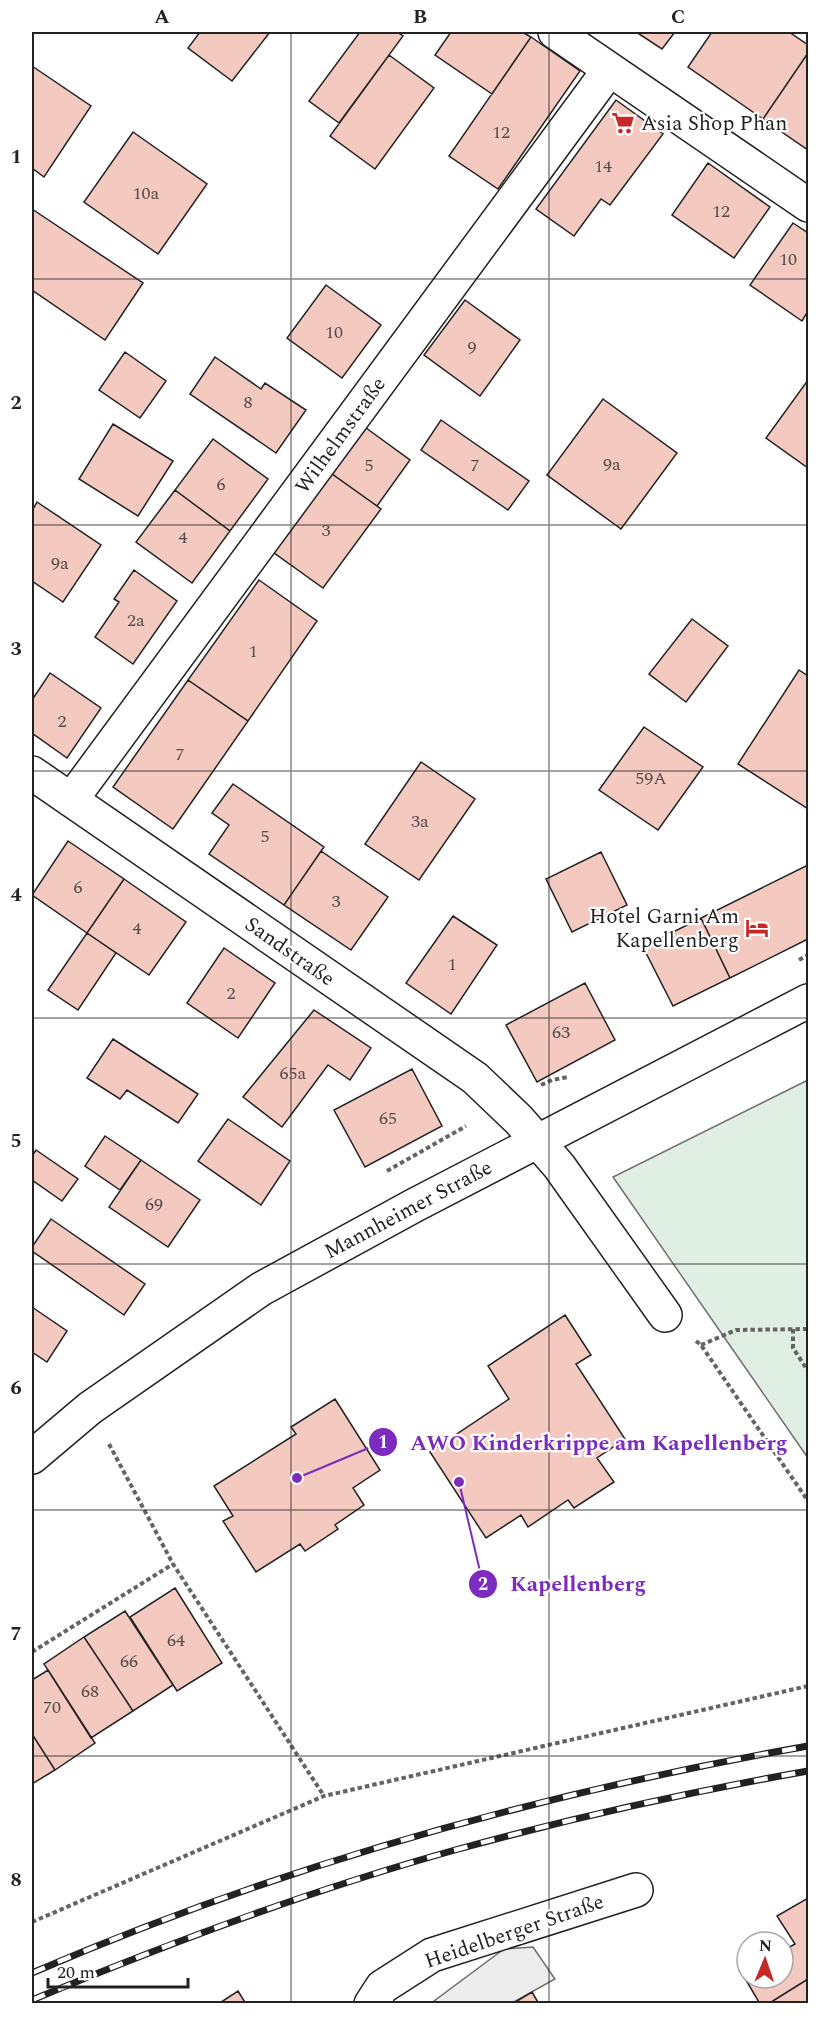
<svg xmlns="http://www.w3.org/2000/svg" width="840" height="2035" viewBox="0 0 840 2035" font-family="Spectral,serif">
  <rect width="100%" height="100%" fill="#fff"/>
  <path fill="#e0efe3" stroke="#6f6f6f" stroke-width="1.5" d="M808,1080V1458L613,1177Z"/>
  <path fill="#ededed" stroke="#6f6f6f" stroke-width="1.5" d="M533,1947L555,1979L512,2003L430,2004L504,1949Z"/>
  <path fill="#f3c9c0" stroke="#222" stroke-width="1.5" d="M200,32H270L232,81L188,48Z
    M360,32H397L403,36L339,123L309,101Z
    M451,32H522L531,37L492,94L435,55Z
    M636,32H675L662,49Z
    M712,32H789L808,45V53L763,119L688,67Z
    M531,37L580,71L498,189L449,156Z
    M808,53V150L763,119Z
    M389,55L434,88L375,169L330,136Z
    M32,66L91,106L44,177L32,168Z
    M616,100L663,134L610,205L601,199L574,236L536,209Z
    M133,132L207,184L158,254L84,202Z
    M708,163L770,207L734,258L672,215Z
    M32,209L143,283L105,340L32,290Z
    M793,223L808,233V311L802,321L750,285Z
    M326,285L381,325L342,378L287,338Z
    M465,300L520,340L480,396L424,355Z
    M125,352L166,381L140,418L99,390Z
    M215,357L261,389L265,383L306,410L276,453L190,394Z
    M808,380V468L766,438Z
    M603,399L677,453L621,529L547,475Z
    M441,420L529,481L508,510L421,450Z
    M113,424L173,461L138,516L79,479Z
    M362,425L410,460L377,506L328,471Z
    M213,439L268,479L230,531L175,490Z
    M328,471L381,509L323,588L270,550Z
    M175,490L230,531L192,583L136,542Z
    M37,502L101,545L63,602L32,581V511Z
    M134,570L177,601L133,664L95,637L119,602L114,599Z
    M259,580L317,621L248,721L188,680Z
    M692,619L728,646L686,702L649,674Z
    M799,670L808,676V809L738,764Z
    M50,673L101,708L67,758L32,733V700Z
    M188,680L248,721L173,829L113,787Z
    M644,727L703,767L658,830L599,790Z
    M421,762L475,799L419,880L365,844Z
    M233,784L324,847L284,905L209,854L229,825L212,813Z
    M68,841L124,879L87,933L32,895Z
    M321,851L388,897L351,950L284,905Z
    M601,852L627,905L572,932L546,879Z
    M808,865V939L730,978L701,918Z
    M124,879L186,922L149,975L87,933Z
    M453,916L497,945L451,1014L406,983Z
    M701,918L730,978L673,1006L643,947Z
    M87,933L116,953L78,1010L48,990Z
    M224,948L275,983L238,1038L187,1003Z
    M585,983L615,1040L537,1082L506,1025Z
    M314,1010L371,1048L350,1080L328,1065L282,1127L243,1097Z
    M113,1039L198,1094L178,1123L127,1090L120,1099L87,1078Z
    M412,1069L442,1126L365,1167L334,1110Z
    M228,1119L290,1161L261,1205L198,1161Z
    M105,1136L141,1160L120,1190L85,1166Z
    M36,1150L78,1179L62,1201L32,1180V1156Z
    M141,1160L200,1200L168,1247L109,1207Z
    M51,1219L145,1284L124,1315L32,1251V1247Z
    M32,1307L67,1331L47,1362L32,1352Z
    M565,1315L591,1355L576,1364L625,1439L597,1458L614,1482L574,1508L568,1500L528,1527L521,1515L486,1538L430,1452L509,1399L488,1366Z
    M335,1399L380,1470L353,1488L364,1505L335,1525L338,1529L305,1551L300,1544L256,1572L223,1521L233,1516L214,1486L296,1434L291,1427Z
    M175,1588L222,1663L177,1691L130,1617Z
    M125,1611L173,1685L133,1711L84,1637Z
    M84,1637L133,1711L91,1738L44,1664Z
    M48,1670L95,1743L55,1770L32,1734V1680Z
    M32,1734L55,1770L32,1784Z
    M808,1898V1979L768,2004H760L743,1975L747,1973V1978H783V1951L795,1944L777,1916Z
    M808,1979V2004H768Z
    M238,1991L246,2004H218Z
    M532,1992L539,2004H512Z"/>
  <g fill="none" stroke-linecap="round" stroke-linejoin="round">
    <g stroke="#222" stroke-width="36">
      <path id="minor" d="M555,32L808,205
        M32,773L475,1078L519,1120L559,1166L665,1315
        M71,800L609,70
        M371,2004L382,1987L432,1955L636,1890"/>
    </g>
    <g stroke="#222" stroke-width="36">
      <path id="major" d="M32,1457L90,1408L261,1289L415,1205L808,1001"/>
    </g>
    <path stroke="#646464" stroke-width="4" stroke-dasharray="4.5 3" stroke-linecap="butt" d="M799,960L808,955
      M541,1085L552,1080L568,1077
      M387,1171L466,1126
      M793,1329V1348L808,1371
      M696,1341L701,1345L808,1501
      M701,1345L736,1330L808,1329
      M109,1444L173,1564L324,1796
      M32,1652L173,1564
      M32,1922L324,1796L808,1686"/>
    <use href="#minor" stroke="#fff" stroke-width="33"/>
    <use href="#major" stroke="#fff" stroke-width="33"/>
    <g stroke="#222" stroke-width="7">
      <path id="rail" d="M32,1973C280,1866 542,1793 808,1746
        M32,2000C169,1943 311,1890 455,1850C571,1818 689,1792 808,1771"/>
    </g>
    <use href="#rail" stroke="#fff" stroke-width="4.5" stroke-dasharray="14" stroke-linecap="butt"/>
  </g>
  <path fill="none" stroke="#222" stroke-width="1.5" stroke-opacity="0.55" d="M291,32V2004M549,32V2004M32,279H808M32,525H808M32,771H808M32,1018H808M32,1264H808M32,1510H808M32,1756H808"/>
  <defs>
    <g id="supermarket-bare" transform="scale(1.8)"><path d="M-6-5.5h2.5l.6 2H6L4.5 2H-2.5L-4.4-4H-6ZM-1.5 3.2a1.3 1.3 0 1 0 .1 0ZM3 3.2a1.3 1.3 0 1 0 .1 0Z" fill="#c62828" stroke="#fff" stroke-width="2.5" paint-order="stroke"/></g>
    <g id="hotel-bare" transform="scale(1.8)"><path d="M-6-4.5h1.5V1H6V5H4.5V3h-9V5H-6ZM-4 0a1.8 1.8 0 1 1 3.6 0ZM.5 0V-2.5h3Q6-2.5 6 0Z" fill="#c62828" stroke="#fff" stroke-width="2.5" paint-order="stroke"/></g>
  </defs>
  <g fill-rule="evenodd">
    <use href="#supermarket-bare" x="623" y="123"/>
    <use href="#hotel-bare" x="757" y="928"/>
  </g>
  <g text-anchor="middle" stroke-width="4.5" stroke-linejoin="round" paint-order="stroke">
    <g font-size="18" fill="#564c4a">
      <text x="501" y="138">12</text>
      <text x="603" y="172">14</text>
      <text x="146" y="199">10a</text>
      <text x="721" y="217">12</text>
      <text x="788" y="265">10</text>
      <text x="334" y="338">10</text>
      <text x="472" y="353">9</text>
      <text x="248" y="408">8</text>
      <text x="612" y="470">9a</text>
      <text x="369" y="471">5</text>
      <text x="475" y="471">7</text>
      <text x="221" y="490">6</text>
      <text x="326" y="536">3</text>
      <text x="183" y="543">4</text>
      <text x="60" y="569">9a</text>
      <text x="136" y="626">2a</text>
      <text x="253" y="657">1</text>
      <text x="62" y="727">2</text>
      <text x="180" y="760">7</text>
      <text x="651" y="784">59A</text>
      <text x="420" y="827">3a</text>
      <text x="265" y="842">5</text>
      <text x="78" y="893">6</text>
      <text x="336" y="907">3</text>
      <text x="137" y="934">4</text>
      <text x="452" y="970">1</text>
      <text x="231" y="999">2</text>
      <text x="561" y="1038">63</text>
      <text x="293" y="1079">65a</text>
      <text x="388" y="1124">65</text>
      <text x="154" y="1210">69</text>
      <text x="176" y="1646">64</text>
      <text x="129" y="1667">66</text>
      <text x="90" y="1697">68</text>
      <text x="52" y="1713">70</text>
    </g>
    <g font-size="21" fill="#222" stroke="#fff" text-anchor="start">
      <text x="641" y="130">Asia Shop Phan</text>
      <text x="739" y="923" text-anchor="end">Hotel Garni Am<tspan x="739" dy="24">Kapellenberg</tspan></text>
    </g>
    <g font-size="21" fill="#222" stroke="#fff">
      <text transform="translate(340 435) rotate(-54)" y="7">Wilhelmstraße</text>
      <text transform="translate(290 951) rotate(35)" y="7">Sandstraße</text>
      <text transform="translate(408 1209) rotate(-28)" y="7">Mannheimer Straße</text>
      <text transform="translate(514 1931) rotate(-19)" y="7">Heidelberger Straße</text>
    </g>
  </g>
  <path fill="none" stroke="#7b2cbf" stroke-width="2" d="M297 1478L383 1442M459 1482L483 1584"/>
  <g fill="#7b2cbf" stroke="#fff" stroke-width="2">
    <circle cx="297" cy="1478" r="6"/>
    <circle cx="459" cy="1482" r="6"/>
    <circle cx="383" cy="1442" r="15"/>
    <circle cx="483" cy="1584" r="15"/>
  </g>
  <g font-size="18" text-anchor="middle" font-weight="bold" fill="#fff">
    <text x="383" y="1448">1</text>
    <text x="483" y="1590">2</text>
  </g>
  <g font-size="22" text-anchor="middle" font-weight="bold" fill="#7b2cbf" stroke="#fff" stroke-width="4.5" stroke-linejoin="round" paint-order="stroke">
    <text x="599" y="1450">AWO Kinderkrippe am Kapellenberg</text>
    <text x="578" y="1591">Kapellenberg</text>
  </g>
  <rect width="840" height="2035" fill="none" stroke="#ffffff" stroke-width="66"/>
  <g transform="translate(765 1960) rotate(2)"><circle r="28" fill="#ffffff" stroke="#a7a7a7" stroke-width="1.5"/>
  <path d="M0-4.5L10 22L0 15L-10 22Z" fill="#c62828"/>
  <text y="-9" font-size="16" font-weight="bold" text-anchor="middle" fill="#222222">N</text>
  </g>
  <path d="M48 1978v9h140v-9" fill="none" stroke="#222222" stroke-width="3"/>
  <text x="57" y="1978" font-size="18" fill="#222222" stroke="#ffffff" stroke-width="4.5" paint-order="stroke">20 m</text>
  <rect x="33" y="33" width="774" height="1969" fill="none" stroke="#222" stroke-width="2"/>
  <g font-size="20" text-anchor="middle" font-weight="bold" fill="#222">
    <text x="162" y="23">A</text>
    <text x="420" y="23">B</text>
    <text x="678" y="23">C</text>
    <text x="16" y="163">1</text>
    <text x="16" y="409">2</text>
    <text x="16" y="655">3</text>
    <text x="16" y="901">4</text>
    <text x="16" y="1147">5</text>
    <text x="16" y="1394">6</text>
    <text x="16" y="1640">7</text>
    <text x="16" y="1886">8</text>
  </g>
</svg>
